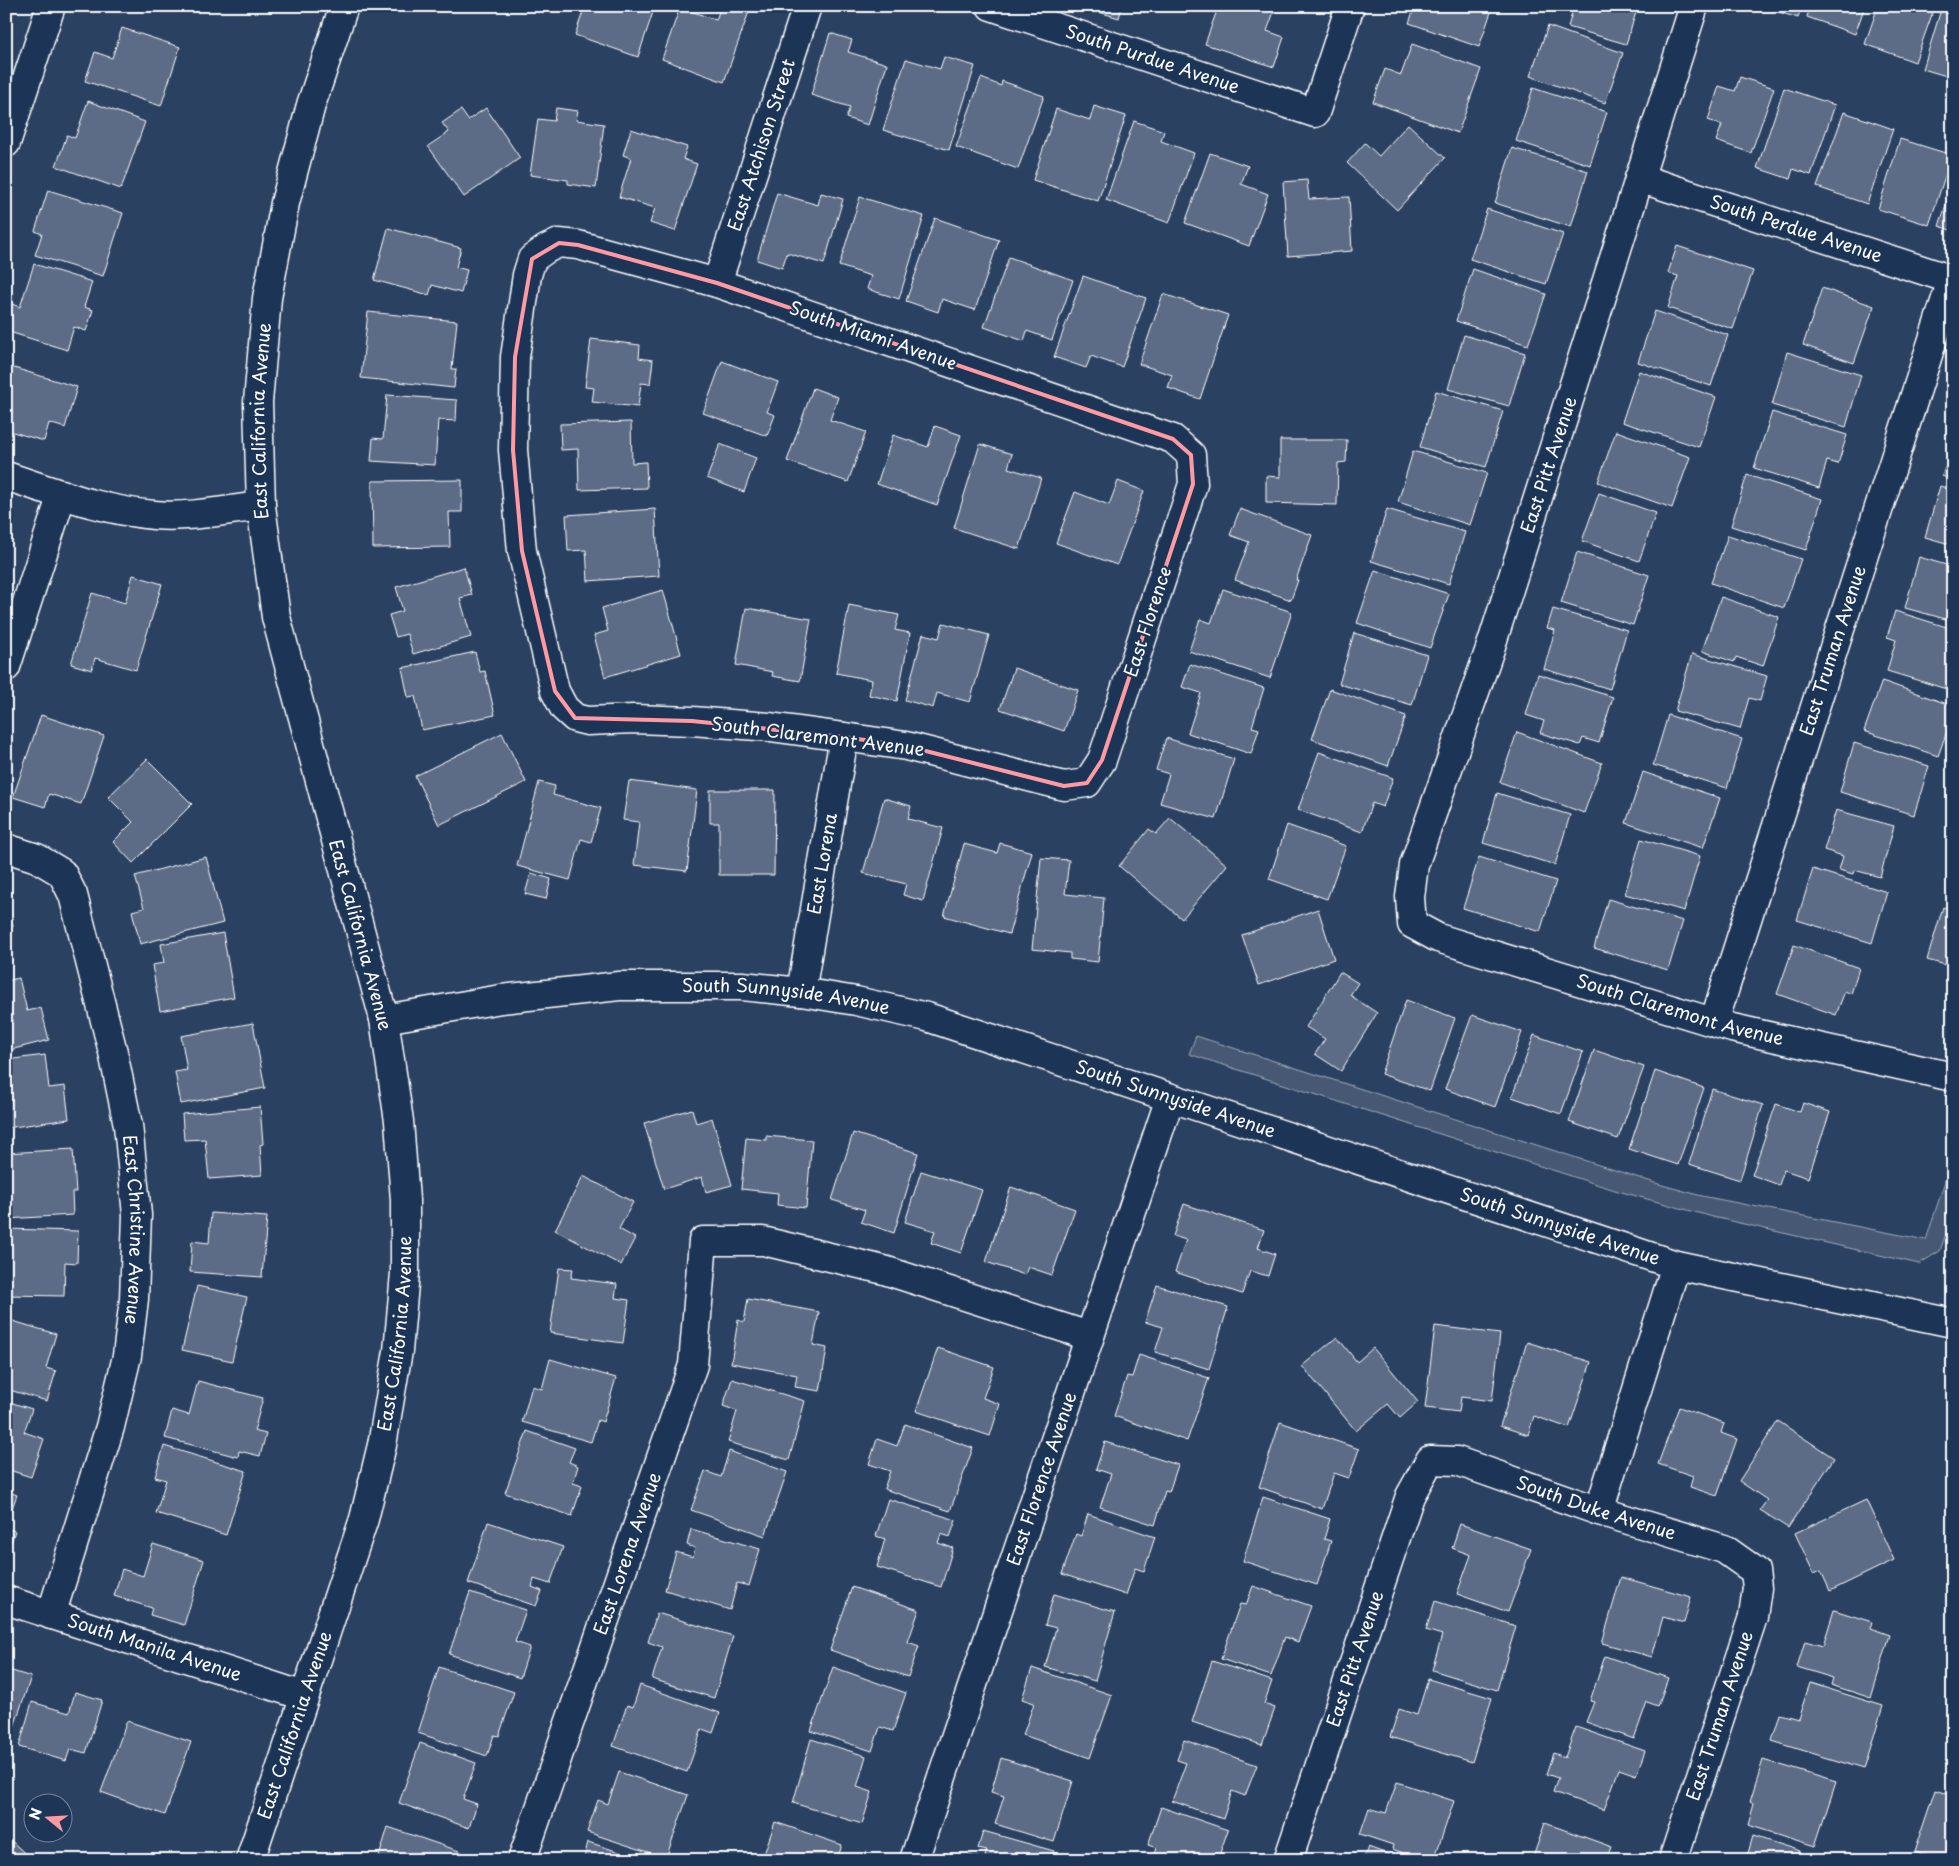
<svg xmlns="http://www.w3.org/2000/svg" width="1959" height="1866" viewBox="0 0 1959 1866" font-family="'Playpen Sans',sans-serif">
  <rect width="100%" height="100%" fill="#2a4161"/>
  <filter id="ink" filterUnits="userSpaceOnUse"><feTurbulence type="fractalNoise" baseFrequency=".02" numOctaves="2"/><feDisplacementMap in="SourceGraphic" scale="10" xChannelSelector="R" yChannelSelector="G"/><feConvolveMatrix kernelMatrix="1 2 1 2 8 2 1 2 1" color-interpolation-filters="sRGB"/></filter>
  <g filter="url(#ink)">
    <path fill="#465975" stroke="#a2acba" d="M1196,1036L1655,1183L1702,1196L1926,1240L1953,1156V1213L1940,1251L1919,1264L1713,1217L1618,1191L1189,1054Z"/>
    <path fill="#5b6c86" stroke="#fff" d="M585,6H655L638,57L575,35Z
      M721,6H751L724,82L662,59L680,7L716,20Z
      M1079,6H1122L1119,18Z
      M1206,6H1276L1267,31L1284,37L1274,67L1205,44L1216,13L1205,9Z
      M1415,6H1493L1479,47L1409,23Z
      M1574,6H1638L1626,44L1568,27Z
      M1760,6H1801L1798,18Z
      M1810,6H1865L1855,34L1807,17Z
      M1878,6H1935L1915,62L1865,44Z
      M1942,6H1953V78L1923,69Z
      M1548,26L1623,53L1605,103L1530,76Z
      M122,28L180,47L161,106L85,81L95,52L112,58Z
      M830,33L852,40L848,52L887,64L868,125L846,118L850,107L811,95Z
      M1412,44L1481,69L1458,133L1373,102L1385,69L1401,75Z
      M944,57L975,66L949,150L883,130L906,59L940,69Z
      M1740,77L1774,88L1751,153L1716,141L1722,125L1708,120L1719,86L1735,91Z
      M981,78L1001,86L1002,81L1044,96L1018,169L956,147Z
      M1533,88L1607,112L1590,165L1516,141Z
      M1784,88L1835,105L1811,175L1793,169L1790,179L1757,168Z
      M88,101L145,122L121,189L56,166L67,135L75,138Z
      M1094,106L1126,116L1098,201L1033,180L1056,109L1090,120Z
      M486,108L520,158L464,197L428,146L449,132L442,123L461,110L468,120Z
      M556,108L578,111L576,120L604,124L596,188L568,184V180L530,175L538,119L554,121Z
      M1844,112L1893,129L1867,204L1817,187Z
      M1134,121L1164,131L1161,141L1194,153L1169,223L1106,200Z
      M1408,124L1445,158L1397,210L1347,163L1365,143L1379,156Z
      M631,129L687,147L683,159L697,164L675,231L650,223L655,208L619,197L631,158L623,155Z
      M1900,139L1952,155L1929,225L1878,209Z
      M1512,148L1588,171L1571,227L1495,203Z
      M1210,153L1248,166L1241,184L1268,194L1249,246L1185,223Z
      M1307,180L1309,199L1349,197L1352,251L1288,256L1283,182Z
      M1953,184V231L1939,226Z
      M48,190L123,213L103,276L35,255L42,234L35,231Z
      M777,193L818,205L821,193L843,199L824,264L787,253L782,268L757,260Z
      M860,197L924,216L899,299L867,289L871,276L839,266Z
      M1487,209L1563,234L1546,284L1470,259Z
      M935,218L999,240L975,310L942,299L938,312L906,301Z
      M388,228L461,248L456,267L467,270L461,293L432,285L429,295L374,280Z
      M1677,246L1753,271L1733,329L1668,308L1678,276L1668,273Z
      M1009,257L1073,280L1052,340L1027,331L1024,341L984,327Z
      M34,264L92,282L84,307L93,310L86,331L74,327L67,350L6,331V323L12,304L20,307Z
      M1473,269L1546,294L1528,345L1456,321Z
      M1083,276L1146,298L1122,367L1091,356L1086,368L1054,357Z
      M1822,288L1874,306L1854,363L1803,345Z
      M1163,294L1228,315L1200,399L1168,388L1172,375L1139,364Z
      M1655,311L1728,335L1711,386L1638,362Z
      M368,312L457,321L452,369H456L454,388L361,378Z
      M1464,335L1525,353L1509,406L1448,389Z
      M591,339L640,345L639,358L653,360L650,384L641,383L638,407L592,402L594,388L585,387Z
      M1787,352L1861,375L1846,427L1772,405Z
      M722,361L778,382L767,412L775,415L767,436L703,413Z
      M11,367L77,387L65,428L49,423L44,441L6,430V382Z
      M1639,371L1716,397L1699,447L1622,422Z
      M813,388L838,397L830,420L866,432L848,482L787,461Z
      M1436,391L1503,411L1486,467L1420,447Z
      M387,395L457,400L456,421L438,420L435,465L371,461L373,438L383,439Z
      M1772,412L1847,435L1838,464L1827,461L1819,488L1754,468Z
      M631,422L632,463L646,462L647,488L579,490L578,449L561,450L560,424Z
      M935,426L961,435L937,505L877,484L893,435L928,447Z
      M1616,431L1690,457L1672,508L1598,482Z
      M1280,440H1347L1346,462L1338,463L1337,505L1266,503V476L1280,477Z
      M720,444L756,458L744,492L707,478Z
      M980,444L1012,454L1008,468L1041,478L1019,549L954,528Z
      M1953,446V480L1942,476Z
      M1413,451L1487,473L1470,525L1398,502Z
      M1747,475L1822,499L1806,550L1731,526Z
      M462,480V512H449L450,547L373,548L372,481Z
      M1118,481L1144,491L1117,565L1056,543L1075,492L1109,505Z
      M1940,486L1953,490V545L1925,537Z
      M1599,493L1656,513L1639,561L1582,541Z
      M655,509L659,576L588,581L586,550L568,551L566,515Z
      M1240,509L1312,535L1296,580H1298L1291,600L1235,580L1249,542L1230,535Z
      M1387,509L1465,532L1449,584L1371,561Z
      M1728,535L1801,559L1784,608L1711,583Z
      M1577,552L1649,575L1633,625L1561,603Z
      M1919,557L1953,567V621L1905,608Z
      M464,567L472,595L460,598L471,637L413,654L407,634L396,637L389,615L403,611L396,587Z
      M1375,570L1449,594L1430,648L1357,623Z
      M133,575L162,584L136,670L95,658L92,670L71,664L92,593L125,603Z
      M1223,589L1292,612L1270,678L1189,651L1200,619L1211,623Z
      M663,590L681,654L605,677L594,635L608,631L602,608Z
      M1721,597L1779,617L1763,666L1736,657L1734,662L1702,651Z
      M849,605L899,615L895,630L910,633L897,701L869,695L872,680L836,673Z
      M746,608L811,619L800,681L772,676L773,672L736,665Z
      M1553,609L1627,630L1610,689L1544,669L1555,630L1547,628Z
      M1895,611L1953,629V691L1887,671L1896,640L1887,637Z
      M943,623L989,635L970,702L937,693L933,708L905,700L923,634L939,638Z
      M1354,633L1427,655L1412,705L1339,684Z
      M475,652L480,672L485,671L495,715L422,730L415,696L408,697L402,668Z
      M1692,654L1767,676L1760,701L1749,698L1740,729L1675,711Z
      M1190,664L1264,688L1252,727L1259,729L1251,754L1188,733L1201,693L1182,687Z
      M1014,668L1078,690L1064,731L1000,709Z
      M1538,674L1613,697L1599,743L1583,738L1580,745L1540,733L1544,721L1526,715Z
      M1882,681L1953,706V715L1938,756L1864,731Z
      M1330,689L1406,716L1388,766L1312,739Z
      M41,715L104,736L81,804L49,794L45,807L13,797Z
      M1668,715L1742,739L1727,788L1653,765Z
      M1517,732L1602,763L1584,813L1500,782Z
      M502,733L526,782L439,825L415,776Z
      M1166,738L1234,759L1216,819L1160,803L1169,774L1156,770Z
      M1854,743L1929,766L1914,815L1840,792Z
      M1319,752L1393,778L1383,807L1372,803L1362,832L1298,810Z
      M147,759L192,804L133,863L113,842L133,822L108,797Z
      M1643,772L1720,798L1703,848L1626,823Z
      M629,781L697,790L687,871L634,865L639,822L623,820Z
      M539,782L555,786L553,795L601,808L591,842L581,839L570,880L517,866Z
      M710,790H775L774,875H719V823H710Z
      M1497,793L1570,815L1555,865L1483,843Z
      M884,798L911,806L908,819L943,828L923,901L903,895L906,884L863,873Z
      M1836,810L1894,826L1880,877L1854,870L1853,874L1839,870L1843,856L1824,850Z
      M1170,818L1227,865L1182,919L1119,866L1149,829L1156,834Z
      M1287,825L1346,846L1327,899L1269,879Z
      M1641,839L1700,856L1684,911L1625,894Z
      M1000,843L1032,852L1009,934L944,916L964,844L997,853Z
      M206,857L223,923L140,944L132,911L144,908L135,876Z
      M1479,857L1556,881L1540,932L1463,908Z
      M1041,858L1069,860L1065,894L1104,898L1098,962L1070,959V953L1032,949Z
      M1813,869L1887,892L1872,943L1797,920Z
      M531,873L551,879L546,899L525,894Z
      M1608,899L1683,921L1668,970L1594,948Z
      M6,904L13,926L6,928Z
      M1943,907L1953,910V967L1927,960Z
      M1318,909L1334,959L1259,985L1242,935Z
      M223,933L234,997L160,1011L152,965L164,963L161,944Z
      M1794,945L1859,968L1851,994L1845,991L1836,1015L1777,994Z
      M1340,972L1358,983L1350,995L1377,1013L1341,1071L1315,1054L1325,1039L1306,1027Z
      M19,978L27,1011L41,1008L49,1040L6,1051V981Z
      M1406,1000L1455,1018L1430,1091L1381,1074Z
      M1472,1015L1522,1032L1495,1107L1445,1089Z
      M253,1023L265,1088L181,1104L175,1072L187,1070L181,1036Z
      M1534,1035L1583,1052L1561,1114L1512,1097Z
      M1594,1050L1644,1067L1618,1139L1569,1122Z
      M45,1055L49,1088L65,1086L69,1119L6,1128V1060Z
      M1655,1071L1704,1088L1678,1165L1629,1149Z
      M1712,1089L1763,1105L1740,1180L1689,1164Z
      M1803,1103L1830,1112L1808,1178L1784,1170L1779,1185L1752,1175L1776,1104L1800,1112Z
      M260,1107L263,1144L260,1145L262,1175L209,1179L205,1139L184,1140L182,1114Z
      M692,1109L696,1123L712,1118L732,1185L706,1192L702,1177L664,1189L644,1123Z
      M853,1133L918,1153L894,1233L861,1222L865,1210L832,1200Z
      M766,1136L812,1140L806,1208L777,1205L778,1193L741,1189L746,1138L766,1140Z
      M73,1149L76,1192H72L73,1215L6,1219V1153Z
      M921,1171L982,1190L961,1253L931,1243L935,1231L905,1222Z
      M583,1176L633,1202L619,1229L635,1238L621,1265L555,1230Z
      M1011,1187L1075,1209L1052,1275L1028,1267L1025,1275L986,1262Z
      M1184,1204L1264,1230L1258,1248L1275,1254L1268,1276L1250,1271L1242,1294L1175,1272L1186,1240L1173,1236Z
      M211,1213L267,1217L262,1277L190,1272L192,1241L209,1243Z
      M6,1229L78,1231L77,1263L65,1262L64,1296L6,1295Z
      M559,1268L573,1269L571,1278L617,1284L615,1298L629,1300L623,1343L550,1333Z
      M1157,1285L1228,1307L1209,1369L1155,1352L1163,1327L1145,1322Z
      M197,1286L247,1297L232,1361L182,1350Z
      M748,1299L819,1312L813,1345L827,1348L820,1391L795,1387L797,1375L731,1363L738,1320L744,1322Z
      M6,1319L56,1334L46,1368L56,1371L47,1401L6,1389Z
      M1435,1326L1500,1334L1492,1401L1461,1397L1459,1412L1425,1408Z
      M1337,1337L1357,1362L1373,1348L1418,1402L1400,1418L1388,1404L1356,1431L1302,1366Z
      M1527,1342L1591,1362L1569,1428L1534,1416L1528,1435L1500,1426Z
      M938,1348L994,1367L983,1398L1000,1404L990,1436L916,1411Z
      M1139,1355L1209,1378L1187,1441L1114,1416L1127,1376L1132,1377Z
      M550,1359L616,1378L603,1422L598,1420L591,1442L522,1422L532,1386L542,1389Z
      M732,1379L805,1401L789,1460L728,1442L737,1411L723,1406Z
      M198,1381L263,1398L254,1431L266,1434L260,1456L239,1451L238,1457L165,1438L172,1410L189,1415Z
      M6,1401L32,1409L24,1432L44,1439L31,1477L6,1469Z
      M1679,1407L1724,1423L1721,1433L1737,1439L1717,1496L1690,1487L1693,1476L1658,1464Z
      M1778,1421L1834,1458L1788,1528L1760,1510L1767,1500L1739,1481Z
      M1280,1422L1359,1449L1349,1478L1334,1473L1322,1509L1259,1487Z
      M905,1424L973,1448L950,1511L884,1489L890,1471L869,1464L877,1439L897,1446Z
      M527,1431L575,1448L569,1462L578,1466L573,1483L582,1486L572,1516L505,1493Z
      M1105,1442L1178,1465L1169,1492L1165,1491L1155,1525L1100,1507L1111,1474L1096,1469Z
      M164,1446L246,1471L226,1535L156,1513L166,1480L155,1477Z
      M729,1451L787,1472L765,1536L691,1510L705,1471L721,1477Z
      M6,1491L17,1495L6,1524Z
      M1263,1497L1330,1519L1324,1539L1331,1541L1317,1585L1243,1561Z
      M888,1499L956,1520L950,1537L941,1534L938,1543L953,1548L941,1587L877,1567L885,1539L876,1536Z
      M1866,1500L1894,1560L1830,1591L1821,1571L1814,1574L1795,1533Z
      M1088,1514L1155,1537L1144,1571L1135,1568L1126,1595L1062,1574L1076,1534L1081,1536Z
      M488,1522L563,1547L550,1584L534,1579L532,1587L542,1591L536,1606L468,1583Z
      M1460,1524L1531,1549L1508,1612L1457,1594L1471,1555L1452,1548Z
      M6,1528L15,1531L6,1556Z
      M691,1529L760,1549L749,1586L737,1583L730,1610L665,1590L676,1552L693,1557L695,1548L687,1545Z
      M153,1544L204,1560L184,1625L150,1615L152,1608L114,1596L122,1569L143,1576Z
      M1621,1577L1691,1597L1684,1623L1663,1617L1652,1657L1602,1643Z
      M1253,1586L1311,1606L1298,1642L1285,1637L1271,1676L1221,1659L1240,1604L1246,1605Z
      M852,1587L919,1610L908,1642L919,1646L908,1677L830,1650Z
      M470,1592L526,1610L515,1642L530,1647L520,1678L449,1654Z
      M1054,1594L1115,1612L1095,1681L1045,1667L1056,1628L1045,1625Z
      M1435,1601L1516,1626L1497,1690L1432,1670L1442,1635L1426,1630Z
      M1834,1610L1872,1622L1870,1628L1890,1635L1871,1698L1831,1685L1833,1678L1797,1667L1805,1641L1823,1646Z
      M657,1613L733,1636L714,1698L652,1679L662,1647L648,1642Z
      M1605,1656L1668,1678L1658,1706L1647,1702L1634,1739L1586,1722L1594,1702L1590,1701Z
      M1212,1661L1272,1681L1264,1704L1275,1708L1262,1745L1192,1722Z
      M439,1667L514,1692L499,1736L494,1735L487,1756L418,1733Z
      M833,1667L906,1693L893,1731L880,1727L872,1751L811,1731Z
      M1032,1668L1112,1695L1090,1758L1023,1735L1034,1703L1022,1699Z
      M6,1669L31,1677L6,1750Z
      M1428,1679L1492,1698L1472,1762L1390,1737L1399,1709L1417,1715Z
      M1810,1683L1883,1706L1864,1769L1772,1741L1780,1714L1798,1719Z
      M640,1685L720,1713L713,1733L702,1729L687,1772L613,1746L627,1705L633,1707Z
      M75,1692L102,1700L86,1753L70,1749L66,1761L19,1747L32,1702L69,1713Z
      M127,1721L191,1742L165,1815L101,1792Z
      M1576,1727L1645,1751L1636,1775L1619,1769L1604,1810L1553,1792L1558,1778L1546,1774L1553,1753L1565,1757Z
      M811,1739L866,1756L857,1787L872,1792L862,1824L793,1803Z
      M1184,1740L1257,1765L1245,1796L1232,1791L1223,1819L1172,1801L1186,1763L1177,1760Z
      M420,1743L476,1763L463,1799L477,1804L469,1828L399,1803Z
      M1001,1758L1073,1781L1054,1842L995,1824L1004,1796L991,1792Z
      M1763,1760L1836,1782L1815,1846L1748,1825L1754,1804L1750,1802Z
      M619,1772L688,1795L666,1858L587,1832L598,1800L608,1804Z
      M1397,1782L1454,1801L1434,1860H1424L1392,1849L1393,1845L1360,1834L1369,1808L1386,1813Z
      M1935,1789L1953,1795V1860H1935L1914,1852Z
      M1161,1807L1228,1830L1220,1853L1226,1856L1225,1860H1153L1157,1848L1148,1845Z
      M775,1822L842,1845L837,1860H762Z
      M1545,1823L1612,1847L1607,1860H1532Z
      M388,1827L462,1852L460,1860H378Z
      M983,1831L1054,1851L1051,1860H967L969,1855L984,1859L987,1851L978,1849Z
      M6,1836L32,1860H6Z
      M1753,1836L1800,1851L1798,1860H1746Z
      M588,1842L644,1860H590L584,1858Z
      M1368,1847L1404,1860H1363Z"/>
    <g fill="none" stroke-linecap="round" stroke-linejoin="round">
      <g stroke="#fff" stroke-width="31">
        <g id="minor">
          <path id="s1" d="M991,6L1315,113L1350,6"/>
          <path id="s2" d="M1694,6L1490,649L1414,865L1410,897L1412,924L1438,938L1732,1028L1953,1077"/>
          <path d="M6,143L51,6"/>
          <path id="s3" d="M1639,178L1953,280"/>
          <path d="M559,243L578,245L717,283L1173,439L1191,455L1193,484L1102,760L1087,783L1064,786L906,746L844,737L770,727L692,721L634,719L587,721L575,718L564,708L555,691L522,551L513,450L515,357L527,275L532,259L546,249Z"/>
          <path id="s4" d="M717,283L807,6"/>
          <path d="M6,476C55,492 103,511 154,515C190,518 226,510 261,506"/>
          <path d="M6,667L62,494"/>
          <path id="s5" d="M6,848L37,858L62,873L73,895L113,1052L128,1125L137,1215L134,1299L127,1356L110,1427L51,1615"/>
          <path id="s6" d="M801,992L844,737"/>
          <path id="s7" d="M384,1019L501,999L619,986H742L801,992L856,1001L927,1017L1676,1265L1953,1323"/>
          <path id="s8" d="M1714,1022L1952,280"/>
          <path d="M1599,1511L1676,1265"/>
          <path id="s9" d="M6,1600L304,1696"/>
          <path id="s10" d="M250,1860L364,1519L382,1445L398,1351L405,1273V1200L399,1121L384,1019L276,617L261,506L258,402L267,298L285,203L311,105L344,6"/>
          <path id="s11" d="M522,1860L693,1365L703,1241H763L884,1270L1089,1336"/>
          <path id="s12" d="M914,1860L1170,1098"/>
          <path id="s13" d="M1288,1860L1410,1496L1430,1460L1457,1461L1599,1511L1724,1549L1755,1571L1757,1588L1753,1617L1673,1860"/>
        </g>
      </g>
      <use href="#minor" stroke="#1d3557" stroke-width="28"/>
    </g>
  </g>
  <path fill="none" stroke="#ff9aa2" stroke-width="4" stroke-linejoin="round" d="M559,243L578,245L717,283L1173,439L1191,455L1193,484L1102,760L1087,783L1064,786L906,746L844,737L692,721L575,718L555,691L522,551L513,450L515,357L532,259Z"/>
  <g text-anchor="middle" stroke-width="4.5" stroke-linejoin="round" paint-order="stroke">
    <g font-size="18" fill="#fff" stroke="#1d3557">
      <text dy="6" stroke="none"><textPath href="#s1" startOffset="170">South Purdue Avenue</textPath></text>
      <text dy="6" stroke="none"><textPath href="#s4" startOffset="145">East Atchison Street</textPath></text>
      <text dy="6" stroke="none"><textPath href="#s3" startOffset="165">South Perdue Avenue</textPath></text>
      <text transform="translate(873 336) rotate(19)" y="6">South Miami Avenue</text>
      <text dy="6" stroke="none"><textPath href="#s10" startOffset="1478">East California Avenue</textPath></text>
      <text transform="translate(1549 465) rotate(-72)" y="6">East Pitt Avenue</text>
      <text transform="translate(1148 622) rotate(-72)" y="6">East Florence</text>
      <text dy="6" stroke="none"><textPath href="#s8" startOffset="390">East Truman Avenue</textPath></text>
      <text transform="translate(818 737) rotate(7)" y="6">South Claremont Avenue</text>
      <text dy="6" stroke="none"><textPath href="#s6" startOffset="130">East Lorena</textPath></text>
      <text transform="translate(360 935) rotate(75)" y="6">East California Avenue</text>
      <text dy="6" stroke="none"><textPath href="#s7" startOffset="405">South Sunnyside Avenue</textPath></text>
      <text dy="6" stroke="none"><textPath href="#s2" startOffset="1245">South Claremont Avenue</textPath></text>
      <text dy="6" stroke="none"><textPath href="#s7" startOffset="810">South Sunnyside Avenue</textPath></text>
      <text dy="6" stroke="none"><textPath href="#s7" startOffset="1215">South Sunnyside Avenue</textPath></text>
      <text dy="6" stroke="none"><textPath href="#s5" startOffset="428">East Christine Avenue</textPath></text>
      <text dy="6" stroke="none"><textPath href="#s10" startOffset="548">East California Avenue</textPath></text>
      <text dy="6" stroke="none"><textPath href="#s12" startOffset="402">East Florence Avenue</textPath></text>
      <text dy="6" stroke="none"><textPath href="#s13" startOffset="599">South Duke Avenue</textPath></text>
      <text dy="6" stroke="none"><textPath href="#s11" startOffset="324">East Lorena Avenue</textPath></text>
      <text dy="6" stroke="none"><textPath href="#s9" startOffset="156">South Manila Avenue</textPath></text>
      <text dy="6" stroke="none"><textPath href="#s13" startOffset="212">East Pitt Avenue</textPath></text>
      <text transform="translate(1720 1716) rotate(-72)" y="6">East Truman Avenue</text>
      <text dy="6" stroke="none"><textPath href="#s10" startOffset="142">East California Avenue</textPath></text>
    </g>
  </g>
  <rect width="1959" height="1866" fill="none" stroke="#1d3557" stroke-width="25"/>
  <rect x="12" y="12" width="1934" height="1841" fill="none" stroke="#fff" stroke-width="2" filter="url(#ink)"/>
  <g transform="translate(48 1818) rotate(288)"><circle r="24" fill="#1d3557" stroke="#77869a"/>
  <path d="M0-4L9 19L0 12L-9 19Z" fill="#ff9aa2"/>
  <text y="-8" font-size="14" font-weight="bold" text-anchor="middle" fill="#ffffff">N</text>
  </g>
</svg>
